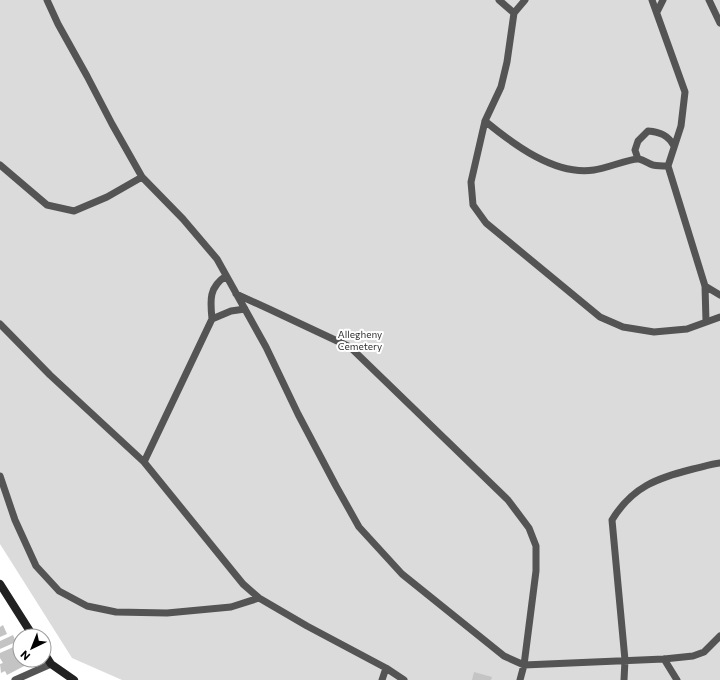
<svg xmlns="http://www.w3.org/2000/svg" width="720" height="680" viewBox="0 0 720 680" font-family="Commissioner,sans-serif">
  <rect width="100%" height="100%" fill="#fff"/>
  <path fill="#dbdbdb" d="M0,0H720V680H122L72,658L0,544Z"/>
  <path fill="#c4c4c4" d="M3,625L7,634L0,637V627Z
    M13,635L16,642L0,649V641Z
    M18,645L20,649V660H26L28,664L7,675L5,671L1,673L0,664L3,663L0,658V653Z
    M474,672L492,677L491,680H472Z"/>
  <g fill="none" stroke-linecap="round" stroke-linejoin="round">
    <path stroke="#545454" stroke-width="7" d="M47,0L58,24L87,76L112,124L142,177L183,219L217,259L266,347L298,414L336,486L359,527L402,574L504,656L524,665L664,659L693,656L704,652L720,636
      M499,0L514,13
      M525,0L514,13L507,62L501,87L485,121L471,182L473,205L486,223L600,317L623,327L654,332L687,329L720,317
      M709,0L720,23
      M657,12L663,0
      M485,121C513,144 555,176 594,170C605,169 631,158 639,159C644,160 649,164 653,165C658,166 664,166 668,166L681,126L685,92L652,0
      M638,159L635,150L638,141L648,131C660,132 668,135 674,146
      M0,165L47,205L74,211L107,197L142,177
      M668,166L705,286L706,321
      M705,286L720,295
      M236,294L269,309L350,347L508,500L529,528L536,546V571L524,665L520,680
      M212,319C210,300 209,287 226,276
      M0,324L50,375L144,462L243,584L259,598L307,626L386,668L404,680
      M144,462L212,319L231,311L245,309
      M0,476L15,520L36,566L59,591L87,606L116,612L167,613L231,607L259,598
      M664,659L677,680
      M15,680L51,664
      M382,680L386,668
      M624,680L625,660L612,520C632,487 657,478 693,469C702,467 711,464 720,463"/>
    <path stroke="#212121" stroke-width="8" d="M0,584L33,636
      M44,653L51,664L74,680"/>
  </g>
  <g text-anchor="middle" stroke-width="4" stroke-linejoin="round" paint-order="stroke">
    <g font-size="10" fill="#323232" stroke="#fff">
      <text x="360" y="338">Allegheny<tspan x="360" dy="12">Cemetery</tspan></text>
    </g>
  </g>
  <g transform="translate(32 648) rotate(223)"><circle r="19" fill="#ffffff" stroke="#999999"/>
  <path d="M0-3L7 15L0 10L-7 15Z" fill="#000000"/>
  <text y="-6" font-size="11" font-weight="bold" text-anchor="middle" fill="#000000">N</text>
  </g>
</svg>
